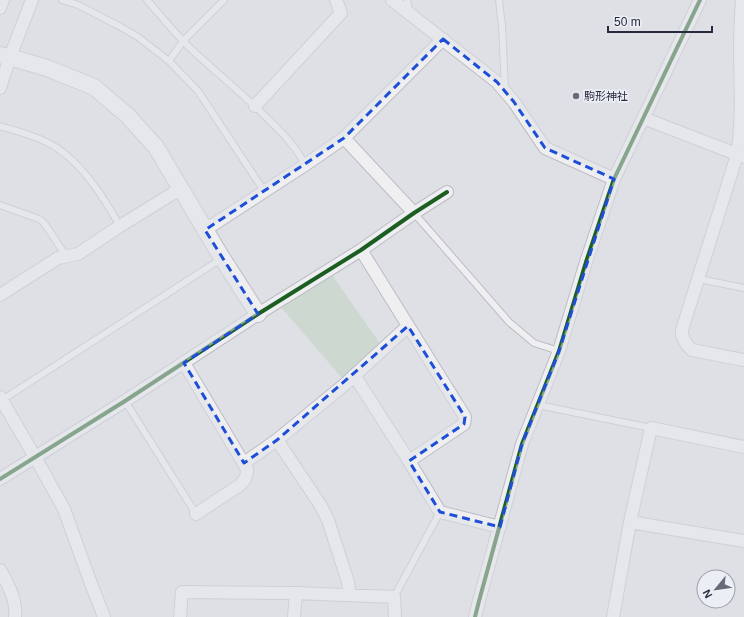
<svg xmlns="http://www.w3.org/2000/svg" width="744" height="617" viewBox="0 0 744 617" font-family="Arial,'Noto Sans JP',sans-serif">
  <rect width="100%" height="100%" fill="#dfe0e5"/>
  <path fill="#cdd8d0" d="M332,275L381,345L342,378L281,307Z"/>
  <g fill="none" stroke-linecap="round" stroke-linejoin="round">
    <g stroke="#bcbdc2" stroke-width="8">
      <path id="service" d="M62,0L78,5L119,26L138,37L169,61L198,91L264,191
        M147,0C162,17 176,35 192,50C217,73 243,94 267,118C281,132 296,146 305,165
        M407,0L409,11
        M499,0L502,26L505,89
        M169,61L183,41L224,0
        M0,126C19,132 40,137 57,148C85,167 103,197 120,226
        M0,205L39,219L44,223L66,256
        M414,213L509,322L534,343L559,351
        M699,279L744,288
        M2,400L221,259
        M125,401L196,514
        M538,405L651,428
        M394,597L440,512"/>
    </g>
    <g stroke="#bcbdc2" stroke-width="14">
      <path id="minor" d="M392,0L497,82L514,102L545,148L614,179
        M742,0C741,15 740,31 740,46C740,83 743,119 737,155L682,330C681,337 687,346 692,350L744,360
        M0,8L3,0
        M0,88L10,57L32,0
        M255,106L341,13L336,0
        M643,118L744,157
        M344,138L414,213
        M205,230L305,165L344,138L443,39
        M361,250L465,417L464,424L409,461
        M0,295L58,258L78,254L120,226L180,189
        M184,363L247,469C247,477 245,480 240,485L196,514
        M354,375L409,461L440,512L500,527
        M0,397L35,457L64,509L90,581L104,617
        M277,440L321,506L328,520L348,582L350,595
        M244,463L277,440L344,385L408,326
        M0,479L125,401L258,314L361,250L414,213L447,192
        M630,522L744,541
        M0,570C8,584 17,600 15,617
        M180,617L182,592L296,593
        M294,617L296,593L394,597L395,617
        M475,617L479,601L522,444L559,351L586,262L614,179L700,0
        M613,617L630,522L651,428L744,447"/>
    </g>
    <g stroke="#bcbdc2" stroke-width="18">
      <path id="tertiary" d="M0,55L10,57L47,68L94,87L127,115L156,147L222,258L258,314"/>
    </g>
    <use href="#service" stroke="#efeff2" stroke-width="6"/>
    <use href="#minor" stroke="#efeff2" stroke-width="12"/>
    <use href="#tertiary" stroke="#efeff2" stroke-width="16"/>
    <g stroke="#eceef5" stroke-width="6">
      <path id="cycleway" d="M0,479L125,401L258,314L361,250L414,213L447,192
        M475,617L479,601L522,444L559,351L586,262L614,179L700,0"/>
    </g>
    <use href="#cycleway" stroke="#1b5e20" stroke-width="4"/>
  </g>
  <path d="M0 0H744V617H0ZM443,39L497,82L514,102L545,148L614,179L559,351L522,444L500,527L440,512L409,461L464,424L465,417L408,326L277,440L244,463L184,363L258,314L205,230L344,138Z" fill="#dfe0e5" fill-opacity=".55" fill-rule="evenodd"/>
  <path fill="none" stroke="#1d4ed8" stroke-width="3" stroke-dasharray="8 5" stroke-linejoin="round" d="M443,39L497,82L514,102L545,148L614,179L559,351L522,444L500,527L440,512L409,461L464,424L465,417L408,326L277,440L244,463L184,363L258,314L205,230L344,138Z"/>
  <circle fill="#676a78" stroke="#eceef5" stroke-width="1.5" cx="576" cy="96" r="4"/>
  <g text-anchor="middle" stroke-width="3.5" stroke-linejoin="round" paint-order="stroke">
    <g font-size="11" fill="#262a3e" stroke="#eceef5" text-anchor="start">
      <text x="584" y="100">駒形神社</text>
    </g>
  </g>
  <g transform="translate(716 589) rotate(241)"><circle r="19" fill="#eceef5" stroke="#9da0ac"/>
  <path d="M0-3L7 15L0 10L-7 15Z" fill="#676a78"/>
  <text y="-6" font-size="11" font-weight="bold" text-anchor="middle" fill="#262a3e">N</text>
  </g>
  <path d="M608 26v6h104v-6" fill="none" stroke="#262a3e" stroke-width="2"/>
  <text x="614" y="26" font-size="12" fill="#262a3e" stroke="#eceef5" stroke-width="3" paint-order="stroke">50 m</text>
</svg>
